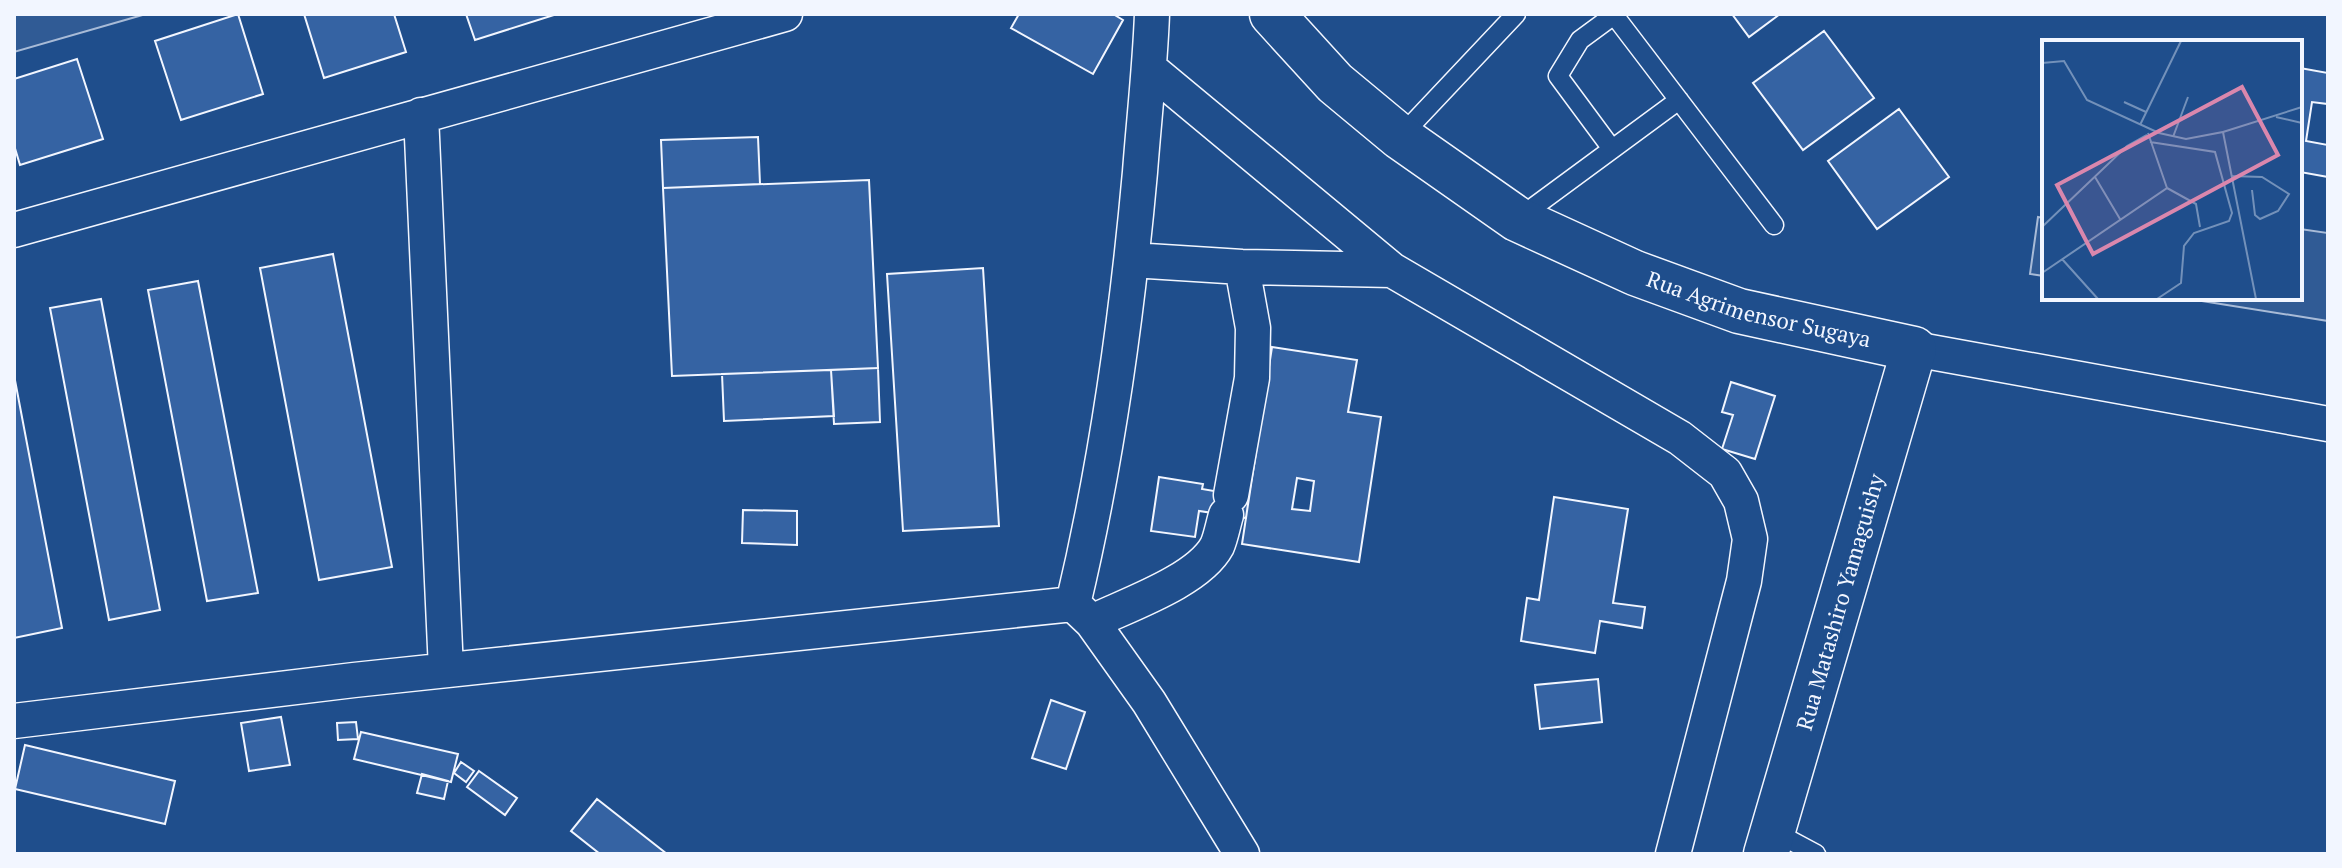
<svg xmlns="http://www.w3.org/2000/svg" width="2342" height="868" viewBox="0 0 2342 868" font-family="'PT Serif',serif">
  <rect width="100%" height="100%" fill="#1f4e8c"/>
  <path fill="#305b95" stroke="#a8bbd7" stroke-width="2" d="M14,14H146L14,52Z
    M2038,217L2044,218V276L2030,274Z
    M2300,229L2328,233V321L2183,298H2300Z"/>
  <path fill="#3563a3" stroke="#f2f6ff" stroke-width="2" fill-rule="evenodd" d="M238,14L263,94L181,120L155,41Z
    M304,14H394L406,52L324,78Z
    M466,14H557L475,40Z
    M1019,14H1113L1123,20L1093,74L1011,28Z
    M1732,14H1780L1749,37Z
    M1824,31L1874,98L1803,150L1753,83Z
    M77,59L103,139L20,165L14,145V79Z
    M2300,68L2328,73V104L2312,102L2306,141L2328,145V177L2300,172Z
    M1899,109L1949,177L1877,229L1828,161Z
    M758,137L760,184L663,188L661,140Z
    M869,180L878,368L672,376L663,188Z
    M333,254L392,567L319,580L260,268Z
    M983,268L999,526L903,531L887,274Z
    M198,281L258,593L207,601L148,290Z
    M101,299L160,610L109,620L50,308Z
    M1272,347L1357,360L1348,412L1381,417L1359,562L1242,544ZM1297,478L1314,481L1310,511L1292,509Z
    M878,368L880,422L834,424L831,370Z
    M831,370L834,416L724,421L722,374Z
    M14,375L62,628L14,638Z
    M1731,382L1775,396L1755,459L1722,449L1733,415L1722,412Z
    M1159,477L1203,484L1202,489L1249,497L1246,518L1199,511L1195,537L1151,531Z
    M1554,497L1628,509L1613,603L1645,607L1642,628L1600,621L1595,653L1521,641L1527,598L1539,600Z
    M743,510L797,511V545L742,543Z
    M1598,679L1602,722L1540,729L1535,685Z
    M1051,700L1085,712L1066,769L1032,758Z
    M281,717L290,765L249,771L241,723Z
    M356,722L358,739L338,740L337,723Z
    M361,732L458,754L451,782L354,759Z
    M25,745L175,781L165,824L15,789Z
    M461,762L474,771L466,782L454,773Z
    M479,771L517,798L505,815L467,787Z
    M422,774L448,781L444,799L417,793Z
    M597,799L667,854H600L571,831Z"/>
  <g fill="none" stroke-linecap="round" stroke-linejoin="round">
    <g stroke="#f2f6ff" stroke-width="21">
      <path id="lane" d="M1400,137L1516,14
        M1612,149L1558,76L1580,40L1614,15L1774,225
        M1520,217L1679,100
        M1773,831L1816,854"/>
    </g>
    <g stroke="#f2f6ff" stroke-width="37">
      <path id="street" d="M1150,69L1392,270L1680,438L1725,473L1741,501L1750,539L1744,581L1673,854
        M421,115L446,670
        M14,230L785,14
        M1132,260L1242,267L1392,270
        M1914,349L2328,424
        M1231,495L1252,378L1253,328L1242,267
        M1073,604L1092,622L1149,702L1242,854
        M1092,622C1127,605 1198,581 1217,546C1221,537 1223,525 1226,515
        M14,721L354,680L1073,604C1107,462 1127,317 1140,172C1144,119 1150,67 1152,14"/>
    </g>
    <g stroke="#f2f6ff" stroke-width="47">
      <g id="secondary">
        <path id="s1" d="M1272,14L1335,83L1400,137L1517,219L1635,273L1739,311L1914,349L1766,854"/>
      </g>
    </g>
    <use href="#lane" stroke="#1f4e8c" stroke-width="18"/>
    <use href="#street" stroke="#1f4e8c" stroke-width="34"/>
    <use href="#secondary" stroke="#1f4e8c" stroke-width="44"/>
  </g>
  <g text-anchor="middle" stroke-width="6" stroke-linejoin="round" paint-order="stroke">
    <g font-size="22" fill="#f2f6ff" stroke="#1f4e8c">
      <text dy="8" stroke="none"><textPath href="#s1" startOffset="580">Rua Agrimensor Sugaya</textPath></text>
      <text transform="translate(1840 602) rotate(-74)" y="8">Rua Matashiro Yamaguishy</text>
    </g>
  </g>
  <g transform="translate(2042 40)">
    <rect width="260" height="260" fill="#1f4e8c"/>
    <path fill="none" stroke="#7391ba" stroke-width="2" d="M0,23L22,21L45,60L117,93L144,99L181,92L214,259M82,62L104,72M234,77L260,83M98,85L139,1M181,92L260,67M131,97L146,57M108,102L173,112L190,173L187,181L152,193L142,206L139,243L115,259M190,136L220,137L247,154L236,171L218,179L213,175L210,150M53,137L78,179M125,148L154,164L158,187M0,187L85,106L105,95M20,219L56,259M0,233L125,148L106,93"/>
    <path fill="#da87ad" fill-opacity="0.15" stroke="#da87ad" stroke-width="4" d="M200,47L236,115L51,214L15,145Z"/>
    <rect width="260" height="260" fill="none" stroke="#f2f6ff" stroke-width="4"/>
  </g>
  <rect width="2342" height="868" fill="none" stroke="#f2f6ff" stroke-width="32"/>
</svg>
